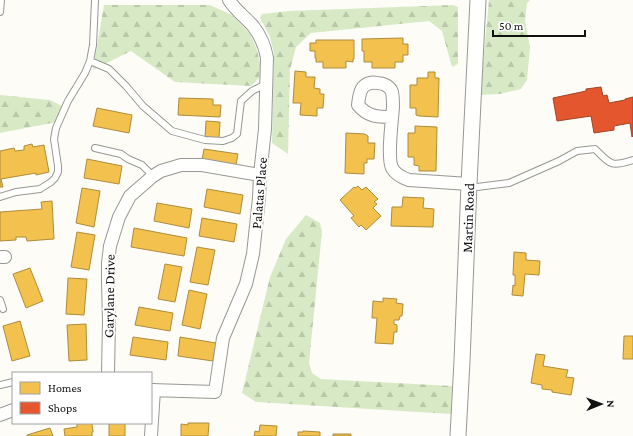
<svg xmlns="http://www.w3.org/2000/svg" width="633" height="436" viewBox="0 0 633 436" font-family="'Crimson Pro',serif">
  <defs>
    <pattern id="forest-firs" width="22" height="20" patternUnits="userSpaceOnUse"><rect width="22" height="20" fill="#d8eac5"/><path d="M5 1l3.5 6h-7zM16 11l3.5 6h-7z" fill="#b8c8a8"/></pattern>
  </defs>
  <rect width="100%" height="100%" fill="#fdfcf7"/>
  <path fill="url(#forest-firs)" d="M489,0H530L527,3L525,21L530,47L527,80L521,89L500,94L480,95Z
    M104,5H210L232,15L250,34L257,50L260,64L259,78L251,86L175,82L131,51L93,70Z
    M453,5L458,7V64L452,67L442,31L429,21L311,33L296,47L290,70L288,154L272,143L274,53L270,37L260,18L262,14L289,11Z
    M0,95L50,100L62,106L57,122L0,133Z
    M306,215L320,223L322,231L309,363L312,373L321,379L452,386L451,414L256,402L242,393L270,277L286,239Z"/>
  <path fill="#f2c14e" stroke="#ae8c3c" d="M403,38V44H408V55H403V62H395V68H372V62H364V51H362V39Z
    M316,40H354V59H353V62L346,61V68H323V62H316V58H315V51H310V43H316Z
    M295,71L306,72V77H315L314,88L320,89V94H324L323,108H317V116L300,115L301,103H293Z
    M428,72H435V78H439L438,117L419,116L416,115V108H410V85H417V78H428Z
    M179,98L213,99V105H221L220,117L178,115Z
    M97,108L132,115L129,133L93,126Z
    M206,121L220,122L219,138H205Z
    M415,126L437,127L436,171H419V166L414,165V157H408V133H415Z
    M346,133L365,134L366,135L368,136V143H375L374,159H367V163H364V174L345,173Z
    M32,144L33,147L44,145L49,172L36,175V173L1,179L3,187H0V151L14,148L15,151L24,150V146Z
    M204,149L238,154L236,165L202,160Z
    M87,159L122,166L119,184L84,178Z
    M358,186L362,190L366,187L378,199L374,202L377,204L373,208L381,216L366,230L361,225L359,227L351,218L354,216L340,200L354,187L355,188Z
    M82,188L100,191L94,227L76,223Z
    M207,189L243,195L240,214L204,207Z
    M403,197L424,198L423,208L434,209L433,227L391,226L392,207H402Z
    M52,201L54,239L27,241L26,237H16V240L0,241V212L42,209L41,202Z
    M157,203L192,209L189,228L154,221Z
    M202,218L237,224L234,242L199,236Z
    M134,228L187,238L184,256L131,247Z
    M77,232L95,235L89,270L71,267Z
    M197,247L215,250L208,285L190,282Z
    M514,252L526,253V260L540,261L539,275L525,274L523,296L512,295L513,285L515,286V275H513Z
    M165,264L182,267L175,302L158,299Z
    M30,268L43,301L26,308L13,274Z
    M68,278L87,279L84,315L66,314Z
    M189,290L207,294L200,329L182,325Z
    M383,298L397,299L396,303L403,304L402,316H400L399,320H394V324L397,325V332H394L393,344L375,343L377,318H372L373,301L383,302Z
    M139,307L173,313L170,331L135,325Z
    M20,321L30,356L12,361L3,326Z
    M86,324L87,360L69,361L67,325Z
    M624,336H633V359H623Z
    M133,337L168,342L166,360L130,355Z
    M180,337L216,343L213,361L178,356Z
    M536,354L545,355L543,366L568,370L566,377L574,378L571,395L552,392V390L542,389V385L531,383Z
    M77,423H92L93,432H92V436H65L64,429L77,427Z
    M109,423H125V436H109Z
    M188,423H209L208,436H181V424L188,425Z
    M260,425L277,426L276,436H254L255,431L259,432Z
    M50,428L53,436H27V435Z
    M303,431L320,432V436H298V432H303Z
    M333,434H351V436H333Z"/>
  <path fill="#e4572e" stroke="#a54225" d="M601,87L603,96L607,95L609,103L625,100V99L633,97V136L632,137L630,123L614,126V130L594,133L591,116L557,121L553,98L586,91V89Z"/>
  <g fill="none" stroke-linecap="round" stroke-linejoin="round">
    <g stroke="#979795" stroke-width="8">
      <path id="service" d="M0,12L1,0
        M90,61L109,69L126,86L143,106L172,131L205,140L223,141L232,138L237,134L241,101L252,91L266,84
        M95,148L121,154L128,159L142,165L153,176
        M469,188L509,183L559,161L577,151L595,149C611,165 611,167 633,160
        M0,197L16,192L40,189L51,182L55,178L58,172V166L54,139L56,128L68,101L85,73L90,61L93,45L95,0
        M0,300L3,309
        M0,385L13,382"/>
    </g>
    <g stroke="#979795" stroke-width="14">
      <path id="minor" d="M392,117C377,117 368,117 358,105C359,98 359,92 363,87C367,83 372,82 377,83C383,83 390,86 392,92C393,97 393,103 393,107C392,121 387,157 392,168C396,175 403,178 409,180L469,184
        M0,257H5
        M108,373L109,321L108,281V263L110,246L119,217L130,196L153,176L161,171L181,165H202L260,175
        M151,390L215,392L223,338L246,284L253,254L259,198L260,175L265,129L267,58C265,46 260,35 253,26C245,17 235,10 229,0
        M0,415L13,410
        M151,436L154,390"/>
    </g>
    <g stroke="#979795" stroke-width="17">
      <path id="tertiary" d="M458,436L462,361L469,184L478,0"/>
    </g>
    <use href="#service" stroke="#fffffe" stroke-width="6"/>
    <use href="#minor" stroke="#fffffe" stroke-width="12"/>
    <use href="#tertiary" stroke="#fffffe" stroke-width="15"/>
  </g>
  <g text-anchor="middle" stroke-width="4" stroke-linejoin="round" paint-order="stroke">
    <g font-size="14" fill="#111" stroke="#fff">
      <text transform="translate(259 193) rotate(-85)" y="5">Palatas Place</text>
      <text transform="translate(468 218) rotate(-88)" y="5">Martin Road</text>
      <text transform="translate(109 296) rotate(-89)" y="5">Garylane Drive</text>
    </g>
  </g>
  <rect x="12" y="372" width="140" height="52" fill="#ffffff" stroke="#a0a0a0"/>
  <rect x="20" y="382" width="20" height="12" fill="#f2c14e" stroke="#a0a0a0"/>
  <text x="48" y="392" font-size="12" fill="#111111">Homes</text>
  <rect x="20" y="402" width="20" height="12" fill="#e4572e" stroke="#a0a0a0"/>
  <text x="48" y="412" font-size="12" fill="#111111">Shops</text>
  <g transform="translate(601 404) rotate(89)" stroke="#ffffff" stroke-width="3" paint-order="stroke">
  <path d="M0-3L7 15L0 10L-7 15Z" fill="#111111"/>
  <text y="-6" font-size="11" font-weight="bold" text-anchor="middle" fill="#111111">N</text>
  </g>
  <path d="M493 30v6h92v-6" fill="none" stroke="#111111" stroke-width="2"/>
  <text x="499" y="30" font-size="12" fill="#111111" stroke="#ffffff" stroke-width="3" paint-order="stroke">50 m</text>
</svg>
